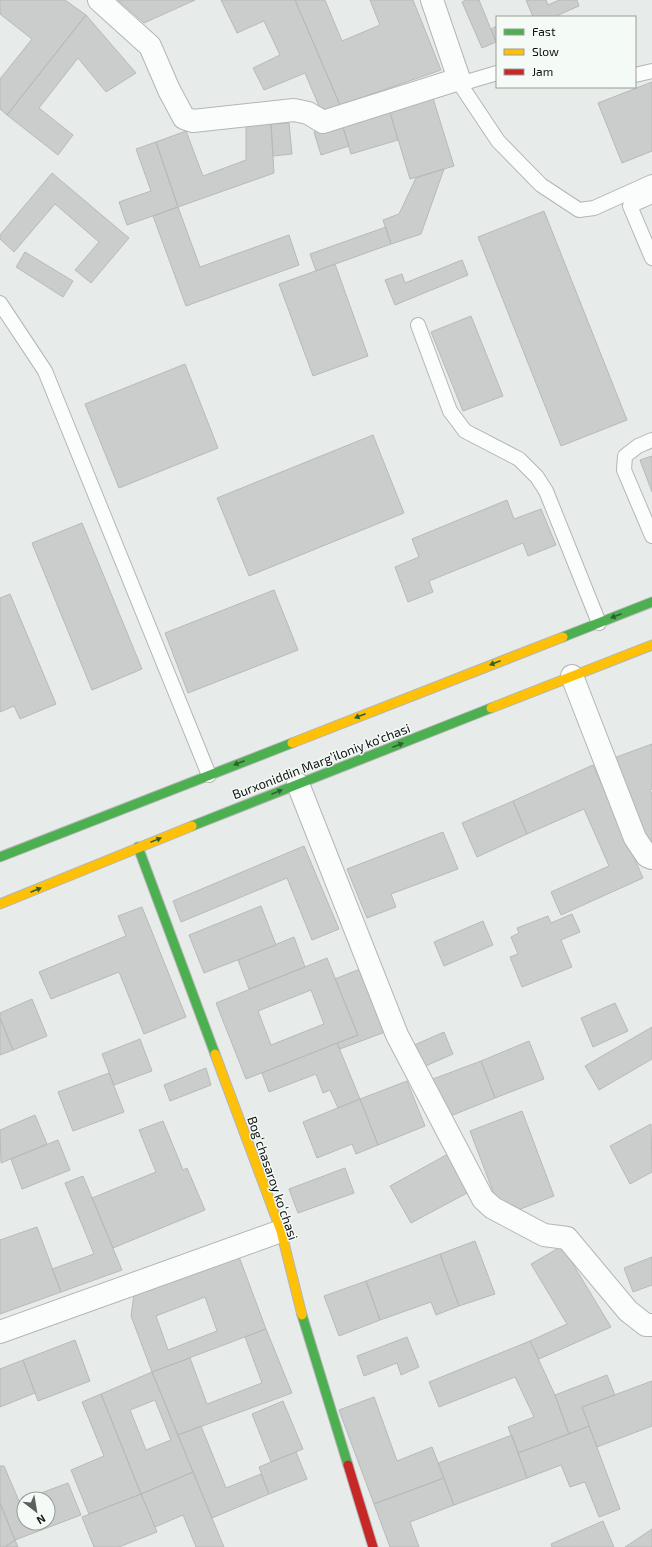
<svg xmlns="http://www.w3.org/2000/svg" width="652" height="1547" viewBox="0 0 652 1547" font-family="'Exo 2',sans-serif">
  <rect width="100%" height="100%" fill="#e7ebe9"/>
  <path fill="#cacdcb" stroke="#b7bab9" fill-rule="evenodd" d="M0,0H65L86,15L7,115L0,109V79L32,39L0,14Z
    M118,0H195L144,23Z
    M221,0H295L340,105L321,111L305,73L264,90L253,68L280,55L264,21L237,33Z
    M295,0H325L342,41L380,25L370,0H413L441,70L340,105Z
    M466,0H479L496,42L482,48L462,2Z
    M526,0H546L548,5L559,0H577L579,6L554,17H533Z
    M86,15L136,73L106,92L78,58L39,108L73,135L58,155L7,115Z
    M497,26V42H496L491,29Z
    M652,82V151L622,163L598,103Z
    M432,95L454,166L410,179L389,109Z
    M389,109L398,140L351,154L342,124Z
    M289,123L292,154L273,156L271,124Z
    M271,124L274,173L178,207L156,142L186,131L203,176L246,160V125Z
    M342,124L349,146L321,155L314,132Z
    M156,142L178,207L127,225L119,202L151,191L136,149Z
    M444,169L421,234L391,244L383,220L399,214L416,178Z
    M52,173L129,238L91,283L75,270L99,242L55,204L14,252L0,239V235Z
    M178,207L200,267L289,235L299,265L186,306L153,216Z
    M544,211L627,420L561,446L478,237Z
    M386,227L391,244L316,271L310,254Z
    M25,252L73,281L63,297L16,267Z
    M462,260L468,275L395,305L385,280L402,274L405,283Z
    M335,264L368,356L313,376L279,284Z
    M471,316L503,396L463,411L431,332Z
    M185,364L218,448L119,488L85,404Z
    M373,435L404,513L249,576L217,498Z
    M652,456V492L640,460Z
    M507,500L514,519L541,509L556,545L528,556L523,543L429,581L433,592L408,602L395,567L419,557L412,539Z
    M82,523L142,669L92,690L32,543Z
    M274,590L298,650L188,693L165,633Z
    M10,594L56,704L20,719L14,706L0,712V598Z
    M652,744V789L650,790L652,794V851L611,759Z
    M593,765L643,878L561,915L551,892L609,866L584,809L527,834L513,801Z
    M513,801L527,834L477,857L462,823Z
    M443,832L458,869L391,894L396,907L367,918L347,869Z
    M304,846L339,929L312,940L287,878L181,922L173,901Z
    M261,906L276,945L204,973L189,935Z
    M142,907L186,1017L144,1034L119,972L51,999L39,972L126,936L118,916Z
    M572,914L580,932L561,940L572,967L522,987L510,957L518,954L511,937L519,933L517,928L548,916L551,923Z
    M483,921L493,945L444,966L434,942Z
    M294,937L305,967L249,989L238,960Z
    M327,958L358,1035L246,1079L216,1003ZM311,990L324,1024L271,1045L258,1011Z
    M360,969L385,1032L340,1049L337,1043L358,1035L335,979Z
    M32,999L47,1036L13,1050L0,1018V1013Z
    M615,1003L628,1031L593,1047L581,1018Z
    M0,1018L13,1050L0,1055Z
    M652,1027V1059L599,1090L585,1066Z
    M444,1032L453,1054L421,1068L412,1046Z
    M140,1039L152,1071L114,1085L102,1054Z
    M529,1041L544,1079L495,1098L481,1061Z
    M337,1043L360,1099L338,1108L330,1090L323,1093L316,1074L269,1092L262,1073Z
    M481,1061L495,1098L448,1117L433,1079Z
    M206,1068L211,1085L170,1101L164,1085Z
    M109,1073L124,1112L73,1131L58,1092Z
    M407,1081L425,1126L378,1145L360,1099Z
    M360,1099L378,1145L356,1154L352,1144L317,1158L303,1122Z
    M522,1111L554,1196L513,1212L497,1202L470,1131Z
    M35,1115L47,1144L1,1163L0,1130Z
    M163,1121L183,1170L187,1168L205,1210L113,1248L92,1198L156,1172L139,1130Z
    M651,1124L652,1172L630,1184L610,1146Z
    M58,1140L70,1170L22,1189L11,1159Z
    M448,1154L469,1192L411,1223L390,1186Z
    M345,1168L354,1193L298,1213L289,1189Z
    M83,1176L122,1270L61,1292L52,1269L94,1254L65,1183Z
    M37,1227L61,1292L0,1314V1240Z
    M475,1241L495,1294L459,1306L440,1254Z
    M562,1246L611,1327L539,1359L530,1341L567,1324L531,1264Z
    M238,1254L266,1329L152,1372L131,1316L134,1294ZM205,1297L217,1331L168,1350L156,1316Z
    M440,1254L459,1306L436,1315L431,1302L380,1320L366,1281Z
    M652,1257V1285L633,1292L624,1268Z
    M366,1281L380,1320L339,1336L324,1296Z
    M266,1329L292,1393L178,1435L152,1372L190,1358L207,1404L262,1383L245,1337Z
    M407,1337L419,1367L401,1375L397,1363L364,1376L357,1356Z
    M75,1340L90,1381L38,1401L23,1360Z
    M530,1341L555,1395L569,1434L518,1453L508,1427L534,1417L515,1377L439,1407L429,1382Z
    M23,1360L35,1393L0,1407V1369Z
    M152,1372L193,1472L141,1494L101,1394ZM155,1400L171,1440L146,1450L130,1410Z
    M607,1375L615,1395L582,1407L589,1426L569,1434L555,1395Z
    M652,1381V1426L597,1447L582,1407Z
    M101,1394L141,1494L89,1514L71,1470L104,1456L82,1402Z
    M374,1397L397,1461L432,1447L444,1478L374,1504L339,1410Z
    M283,1401L303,1449L271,1462L252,1414Z
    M201,1426L226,1488L261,1474L269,1494L212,1518L178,1435Z
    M589,1426L620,1509L599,1517L585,1482L570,1487L561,1465L527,1478L518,1453Z
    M512,1435L527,1478L454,1505L438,1463Z
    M296,1452L307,1479L269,1494L259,1467Z
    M0,1466H4L19,1501L24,1499V1523H48V1499H25L68,1483L81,1515L15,1540L0,1503Z
    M193,1472L212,1518L224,1547H196L183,1515L155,1527L141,1494Z
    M444,1478L454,1505L410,1522L419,1547H390L374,1504Z
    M141,1494L157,1532L119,1547H94L82,1517Z
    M0,1503L15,1540L5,1547H0Z
    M603,1521L614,1547H552L551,1544Z
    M652,1529V1547H625Z
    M15,1540L18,1547H5Z"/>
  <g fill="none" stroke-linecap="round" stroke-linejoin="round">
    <g stroke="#b3b6b4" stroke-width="16">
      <path id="lane" d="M635,75L652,71
        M459,79L460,84L498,141L541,185L579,210L594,208L652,182
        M460,84L497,73
        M652,196L630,206L652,258
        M0,303L45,371L209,775
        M418,325L450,411L465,431L519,459L537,477L546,491L599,623
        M652,440L638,446L625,456L624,470L652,536"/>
    </g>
    <g stroke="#b3b6b4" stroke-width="24">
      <path id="street" d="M99,0L150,46L169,90L184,118L193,121L294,110L308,113L323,122L459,79L432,0
        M572,676L635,838L647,856L652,858
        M298,784L397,1035L483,1199L493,1208L544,1235L567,1238L628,1311L646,1325H652
        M0,1332L281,1231"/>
    </g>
    <g stroke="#b3b6b4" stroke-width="11">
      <path id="fast" d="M563,637L652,602
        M192,826L491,708
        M138,847L215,1054
        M0,857L292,743
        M302,1315L348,1465"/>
    </g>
    <g stroke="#b3b6b4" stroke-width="11">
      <path id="slow" d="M491,708L652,645
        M292,743L563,637
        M0,904L192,826
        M215,1054L281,1231L302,1315"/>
    </g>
    <g stroke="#b3b6b4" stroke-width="11">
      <path id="jam" d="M348,1465L373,1547"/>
    </g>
    <use href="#lane" stroke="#fbfcfc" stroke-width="14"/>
    <use href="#street" stroke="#fbfcfc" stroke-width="22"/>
    <use href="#fast" stroke="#4caf50" stroke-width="9"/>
    <use href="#slow" stroke="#ffc107" stroke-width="9"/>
    <use href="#jam" stroke="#c62828" stroke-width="9"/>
  </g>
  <defs><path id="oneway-solid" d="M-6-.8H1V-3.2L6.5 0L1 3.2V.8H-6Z"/></defs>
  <g fill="#2e6130">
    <use href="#oneway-solid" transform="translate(616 616) rotate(159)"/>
    <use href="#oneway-solid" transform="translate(495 663) rotate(159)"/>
    <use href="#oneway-solid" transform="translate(360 716) rotate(159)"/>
    <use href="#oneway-solid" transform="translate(398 745) rotate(-21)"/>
    <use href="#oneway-solid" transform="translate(239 763) rotate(159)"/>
    <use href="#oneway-solid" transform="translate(277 792) rotate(-22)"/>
    <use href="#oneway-solid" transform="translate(156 840) rotate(-22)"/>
    <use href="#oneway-solid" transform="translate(36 890) rotate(-23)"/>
  </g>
  <g text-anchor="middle" stroke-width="3" stroke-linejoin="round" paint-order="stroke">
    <g font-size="13" fill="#101311" stroke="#f4faf5">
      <text transform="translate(321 761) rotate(-21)" y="5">Burxoniddin Marg’iloniy ko’chasi</text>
      <text transform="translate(273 1178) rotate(71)" y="5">Bogʻchasaroy koʻchasi</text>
    </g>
  </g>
  <rect x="496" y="16" width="140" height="72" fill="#f4faf5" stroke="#999e9a"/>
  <rect x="504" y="29" width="20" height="6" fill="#4caf50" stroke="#999e9a"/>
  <text x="532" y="36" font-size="12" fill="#101311">Fast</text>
  <rect x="504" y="49" width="20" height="6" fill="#ffc107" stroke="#999e9a"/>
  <text x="532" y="56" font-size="12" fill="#101311">Slow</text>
  <rect x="504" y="69" width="20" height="6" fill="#c62828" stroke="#999e9a"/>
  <text x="532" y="76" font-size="12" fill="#101311">Jam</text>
  <g transform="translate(36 1511) rotate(149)"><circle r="19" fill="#f4faf5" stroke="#999e9a"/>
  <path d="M0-3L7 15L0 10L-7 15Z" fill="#5b5f5d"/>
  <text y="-6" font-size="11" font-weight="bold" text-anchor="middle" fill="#101311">N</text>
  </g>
</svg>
